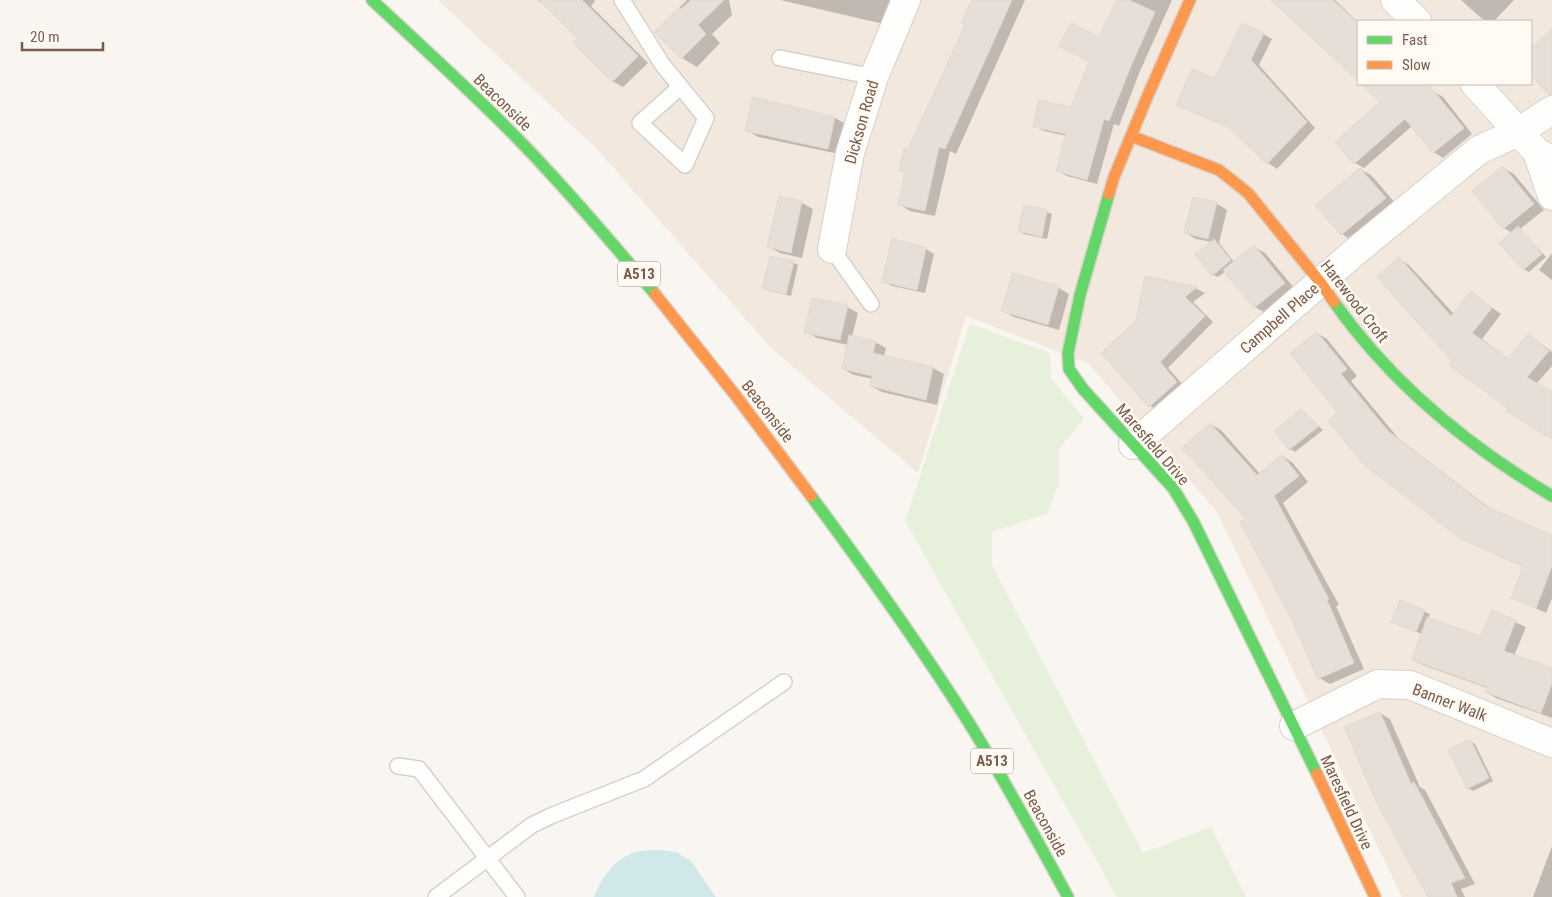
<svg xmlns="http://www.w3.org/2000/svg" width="1552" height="897" viewBox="0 0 1552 897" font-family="'Roboto Condensed',sans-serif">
  <rect width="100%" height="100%" fill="#f9f5f0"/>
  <path fill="#f2e8de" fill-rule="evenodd" d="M438,0H1552V897H1402L1217,512L1088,363L966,316L918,473L771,348L596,148ZM1358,21H1531V84H1358Z"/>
  <path fill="#e7f0db" d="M970,324L1050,353L1051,378L1084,419L1059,449V482L1048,513L992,532V565L1143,853L1211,827L1246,897H1117L905,521Z"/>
  <path fill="#d0e8ea" d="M660,850L676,852L691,861L716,897H594C601,878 615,858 636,852C644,850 652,850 660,850Z"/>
  <path fill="#0003" d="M537,0H594L595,1L591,6L648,63L623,87L612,81L579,38L543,4Z
    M687,0H729L732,15L712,34L720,43L697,67L682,58L655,32Z
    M780,0H893L888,25Z
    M973,0H1025L956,154L950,151L935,216L910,211L900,205L906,174L900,170L966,25Z
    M1118,0H1172L1140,71L1119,126L1114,124L1097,184L1067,176L1057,170L1067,136L1044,131L1034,126L1072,109L1100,39Z
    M1294,0H1335L1358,22V79L1284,11Z
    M1461,0H1514L1494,21H1486L1481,18Z
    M1263,34L1272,39L1259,65L1315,128L1277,169L1268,163L1231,128L1178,105L1216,80Z
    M1363,84H1421L1431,94L1434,92L1443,97L1472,134L1443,158L1434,152L1412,126L1364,168L1355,163L1382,102Z
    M754,99L835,118L846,124L839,154L758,137L747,130Z
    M1503,168L1514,174L1544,210L1520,229L1546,257L1529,272L1524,269L1501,243L1512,233L1504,228Z
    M1360,169L1371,175L1396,204L1353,241L1342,234L1317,205Z
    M780,198L802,203L813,209L802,258L780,253L769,247Z
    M1216,203L1227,210L1219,243L1235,263L1254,247L1265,253L1295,289L1265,313L1255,307L1226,271L1218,277L1213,275L1212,242L1196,239L1185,233Z
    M1047,212L1052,214L1047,239L1024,234L1019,231Z
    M926,249L934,254L925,293L892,286L884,282Z
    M1552,253V280L1539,270Z
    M1399,259L1409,265L1454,314L1471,292L1501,314L1482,339L1509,359L1529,335L1552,352V366L1536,384L1552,393V439L1509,408L1454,361Z
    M793,262L798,265L791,296L769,291L764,288Z
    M1014,275L1059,288L1069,294L1059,330L1014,317L1003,311Z
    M1146,277L1197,289L1205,293L1193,302L1213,322L1168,368L1185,387L1159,411L1150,406L1137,322Z
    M847,307L858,313L852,337L875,342L886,348L884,357L933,368L944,374L937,405L882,392L871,386L873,379L854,375L843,369L848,345L817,338L806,332Z
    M1317,333L1327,339L1357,376L1351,381L1399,439L1492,510L1552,536V598L1546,613L1512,597L1524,567L1461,538L1339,412Z
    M1301,410L1323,430L1295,452L1290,449Z
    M1210,424L1221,430L1260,474L1282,456L1292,462L1308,482L1283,503L1339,605L1336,606L1364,669L1330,684L1319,678L1248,519Z
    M1401,602L1430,614L1428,619L1481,638L1492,612L1526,627L1514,656L1552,669V718L1496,698L1486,692L1487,688L1423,665L1413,660L1422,634L1398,625Z
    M1380,713L1390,719L1420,787L1425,790L1475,884L1461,889L1465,897H1429Z
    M1470,741L1475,744L1493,781L1473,791L1468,788Z
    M1552,846V897H1533Z"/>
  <path fill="#e6ded7" stroke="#e2d8d2" d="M539,0H582L638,56L612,82L573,43L577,38Z
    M691,0H724L698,25L706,34L681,59L654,32L679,7L681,9Z
    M972,0H1012L945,149L939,147L925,211L898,205L905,172L899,171L904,148L908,149L941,78L965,25L961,23Z
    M1117,0H1129L1155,12L1131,66L1109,121L1104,119L1087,180L1056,171L1066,134L1033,127L1039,100L1071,107L1089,62L1059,46L1071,23L1099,37Z
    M1271,0H1333L1358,23V81Z
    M1242,23L1264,33L1251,60L1307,122L1267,164L1228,127L1176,105L1192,69L1215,78Z
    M1552,29V94L1549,95L1531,74V48Z
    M1361,84H1428L1464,128L1433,153L1405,119L1354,164L1335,142L1380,102Z
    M753,97L835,117L828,149L745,131Z
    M1503,166L1534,204L1503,229L1472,191Z
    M1360,168L1386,198L1341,235L1315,205Z
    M779,196L802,201L791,253L767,247Z
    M1193,197L1217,202L1208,239L1184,233Z
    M1024,205L1047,210L1042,237L1018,231Z
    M1518,226L1542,254L1523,270L1499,243Z
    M892,238L926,248L917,290L882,282Z
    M1214,239L1231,260L1212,276L1195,254Z
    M1254,245L1285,283L1254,308L1223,270Z
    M770,256L794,261L786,294L762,289Z
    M1399,257L1451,316L1471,291L1492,308L1472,333L1508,358L1528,334L1549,351L1527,377L1552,392V439L1506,411L1508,408L1449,365L1452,361L1377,277Z
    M1013,273L1059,286L1048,325L1001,311Z
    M1145,276L1197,287L1185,297L1205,316L1160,362L1177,382L1149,407L1101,353L1136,321Z
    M812,298L848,305L840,340L804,333Z
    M1317,332L1347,369L1341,374L1388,431L1487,507L1552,535V566L1536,608L1511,598L1523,566L1461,539L1364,465L1328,421L1337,412L1290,353Z
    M849,335L876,341L873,353L933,367L926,400L870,386L872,376L842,369Z
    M1301,409L1319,426L1289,450L1274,431Z
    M1210,423L1257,475L1282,455L1299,476L1274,496L1329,599L1327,600L1354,663L1318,679L1292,620L1240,522L1246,519L1182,448Z
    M1400,600L1425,610L1416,632L1391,622Z
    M1492,610L1516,620L1504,651L1552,668V683L1541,713L1485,692L1487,687L1412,660L1427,617L1481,636Z
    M1380,712L1411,784L1414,782L1465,878L1451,883L1457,897H1428L1375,799L1344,727Z
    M1470,739L1489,778L1467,789L1448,750Z"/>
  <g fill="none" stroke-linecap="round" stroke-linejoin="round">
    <g stroke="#d7d1cb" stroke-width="18">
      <path id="lane" d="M622,0L662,64L706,118L685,165L640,123L680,87
        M780,58L874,77
        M832,249L871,304
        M398,766L419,769L517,897
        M436,897L532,825L553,815L644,779L784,682"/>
    </g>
    <g stroke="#d7d1cb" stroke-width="30">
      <path id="street" d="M1395,0L1417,21
        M1475,84L1537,152L1552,160
        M1537,152L1552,196
        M832,249L850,153L874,77L906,0
        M1133,445L1356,251L1479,150L1518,132L1552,110
        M1294,726L1378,684L1410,685L1552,743"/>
    </g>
    <g stroke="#d9d2cb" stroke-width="14">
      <path id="fast" d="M372,0C420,45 469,89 515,136C564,186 610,240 655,294
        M1109,194L1080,295L1068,353L1069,369L1083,389L1173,488L1193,521L1317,774
        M1334,302C1391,383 1468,446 1552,496
        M811,496C866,570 920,645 969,723C1004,779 1036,838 1068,897"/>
    </g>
    <g stroke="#d9d2cb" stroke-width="14">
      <path id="slow" d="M1131,136L1219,170L1248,193L1320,282L1334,302
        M1109,194L1114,177L1148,95L1190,0
        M655,294L736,396L811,496
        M1317,774L1375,897"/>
    </g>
    <use href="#lane" stroke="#fefefd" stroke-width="15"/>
    <use href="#street" stroke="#fefefd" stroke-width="28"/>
    <use href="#fast" stroke="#63d668" stroke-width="11"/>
    <use href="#slow" stroke="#ff974d" stroke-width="11"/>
  </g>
  <g text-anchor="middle" stroke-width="5" stroke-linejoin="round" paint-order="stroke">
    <g fill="#fffaf3" stroke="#a28b7f" stroke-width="1">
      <rect x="618" y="261.5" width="42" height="25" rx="4"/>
      <rect x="971" y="748.5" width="42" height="25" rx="4"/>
    </g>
    <g font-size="15" font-weight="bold" fill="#7a5c4d">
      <text x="639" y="279">A513</text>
      <text x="992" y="766">A513</text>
    </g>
    <g font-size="16" fill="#7a5c4d" stroke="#fffaf3">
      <text transform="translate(503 102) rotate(44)" y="6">Beaconside</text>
      <text transform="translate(861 122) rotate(-74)" y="6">Dickson Road</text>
      <text transform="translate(1355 301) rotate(52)" y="6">Harewood Croft</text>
      <text transform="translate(1279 318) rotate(-41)" y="6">Campbell Place</text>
      <text transform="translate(768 411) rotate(52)" y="6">Beaconside</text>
      <text transform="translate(1153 444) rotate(49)" y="6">Maresfield Drive</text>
      <text transform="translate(1450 702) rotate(21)" y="6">Banner Walk</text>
      <text transform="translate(1347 802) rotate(65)" y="6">Maresfield Drive</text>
      <text transform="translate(1046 823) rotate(61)" y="6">Beaconside</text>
    </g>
  </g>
  <rect x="1357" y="20" width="175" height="65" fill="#fffaf3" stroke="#cabbb1"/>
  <rect x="1367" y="36" width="25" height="8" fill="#63d668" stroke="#cabbb1"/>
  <text x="1402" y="45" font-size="15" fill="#7a5c4d">Fast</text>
  <rect x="1367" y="61" width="25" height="8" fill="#ff974d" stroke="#cabbb1"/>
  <text x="1402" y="70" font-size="15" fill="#7a5c4d">Slow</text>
  <path d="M22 42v8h81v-8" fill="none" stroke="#7a5c4d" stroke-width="2.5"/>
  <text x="30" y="42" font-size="15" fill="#7a5c4d" stroke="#fffaf3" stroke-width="4" paint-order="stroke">20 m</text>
</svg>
